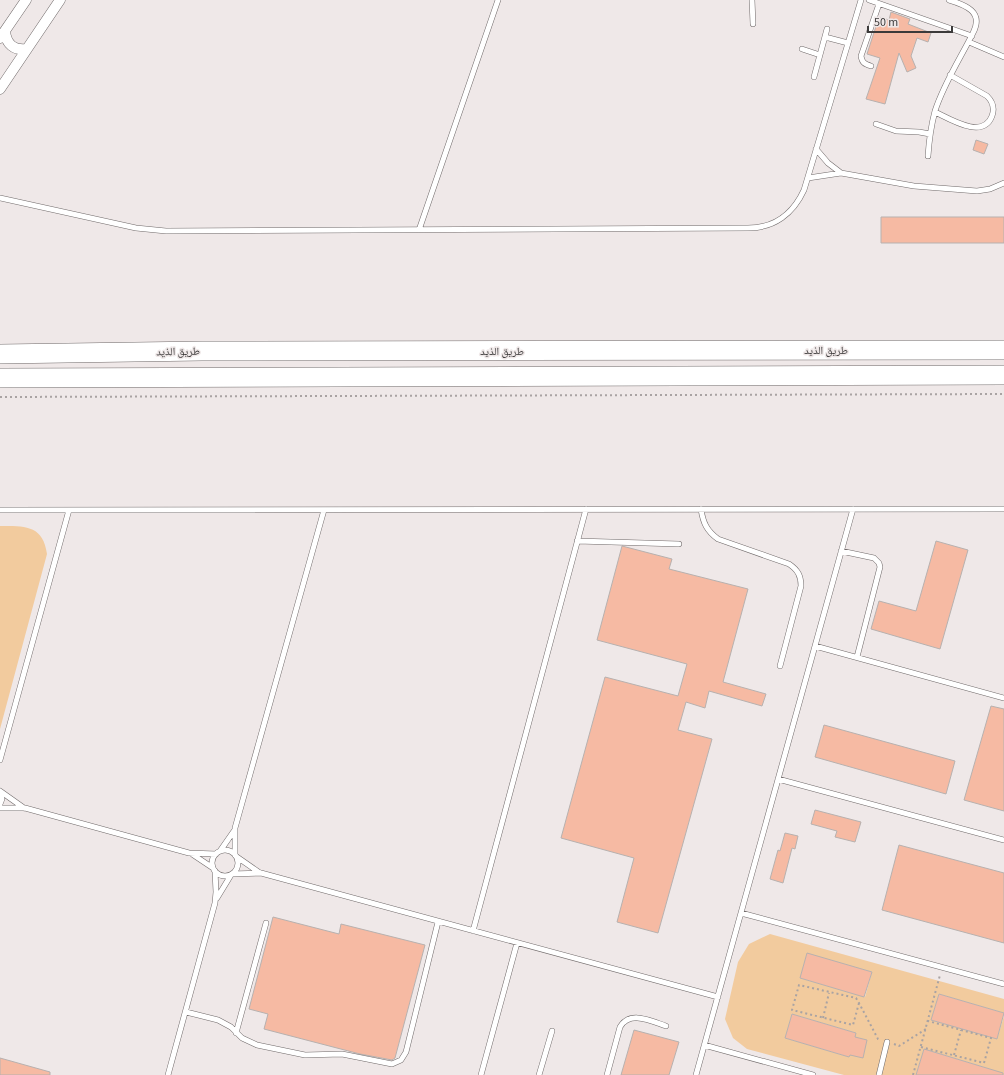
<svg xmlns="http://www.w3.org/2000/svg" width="1004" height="1075" viewBox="0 0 1004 1075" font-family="'Source Sans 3','Noto Naskh Arabic',sans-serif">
  <rect width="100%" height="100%" fill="#efe8e8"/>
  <path fill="#f2cb9e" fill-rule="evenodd" d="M0,526C25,526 43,525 47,554L0,729Z
    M770,934L1004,999V1013L939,994L931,1020L997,1039L1004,1016V1075H989L990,1069L924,1049L916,1075H844L747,1049L733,1038L725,1019L738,962L749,944ZM807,954L872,972L865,997L800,978ZM792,1014L856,1033L849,1057L785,1038Z"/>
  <path fill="#f6baa3" stroke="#b7b1af" d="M891,12L910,19L908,24L931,33L928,42L917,38L911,56L916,68L907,72L899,53L885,104L866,99L880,58L867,54L879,17L889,20Z
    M976,140L988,144L984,154L973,150Z
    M881,217H1004V243H881Z
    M936,541L968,550L940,649L871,629L879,601L916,611Z
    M622,546L672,559L669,569L748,589L723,682L766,694L762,706L709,691L705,708L686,702L678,730L712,739L658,933L617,922L634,858L561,838L605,677L678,696L687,664L597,640Z
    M991,706L1004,709V811L964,800Z
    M824,725L955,761L946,794L815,757Z
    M815,810L861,822L855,842L835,837L837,831L811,824Z
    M785,833L798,836L795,849L792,848L783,883L770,879L778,850L780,851Z
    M899,845L1004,873V943L882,910Z
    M273,917L339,934L341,924L425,945L395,1058L392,1060L360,1054L264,1029L268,1014L249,1009Z
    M807,953L872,972L864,997L800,978Z
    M939,994L1004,1013L997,1039L931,1020Z
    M792,1014L856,1033L855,1037L867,1040L863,1058L850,1055L849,1057L785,1038Z
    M634,1030L679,1042L669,1075H621Z
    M924,1049L1003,1073V1075H916Z
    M0,1058L50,1072V1075H0Z"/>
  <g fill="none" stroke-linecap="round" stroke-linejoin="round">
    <g stroke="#706a6a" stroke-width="6">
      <path id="lane" d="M752,0L753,24
        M869,0L972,36
        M825,37L848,43
        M969,42L1004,57
        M802,49L820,55
        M871,66C865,64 862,63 861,56L879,4
        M814,77L827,29
        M935,112C950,119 983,140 992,116C995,108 992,101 987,96L950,75
        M876,124L896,131L919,132L930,134
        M816,149L828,163L841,173
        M928,156C929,141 931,126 935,111C944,83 960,59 973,33C984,12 966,5 949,0
        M808,178L841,173L914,186L977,191L990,189L1004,183
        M0,198L136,228L166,231L748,228C774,228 793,214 804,190L861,0
        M419,230L498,0
        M701,509C703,523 707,531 718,539L789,564C798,570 801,576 801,586L780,666
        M0,510L1004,509
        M577,541L679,544
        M841,551L874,558L879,563L880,567L857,657
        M815,646L1004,698
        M0,760L69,510
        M778,779L1004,840
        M0,791L24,808
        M0,804L2,799L0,792
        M0,808H25L189,853L216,854
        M212 863a13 13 0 1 1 26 0a13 13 0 1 1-26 0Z
        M220,851L234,831
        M192,854L213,868
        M235,855V828L324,510
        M237,857L260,873
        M232,874L261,873L718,997
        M217,898L231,875
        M741,913L1004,984
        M473,931L586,509
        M186,1012L218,1020L231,1027L242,1038L257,1045L305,1055L342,1054L392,1064L401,1060L406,1052L438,922
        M236,1033L266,923
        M704,1045L813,1075
        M168,1075L215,903L216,892L215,871
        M481,1075L517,943
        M539,1075L552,1031
        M607,1075L620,1027C630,1010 651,1021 666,1026
        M696,1075L853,509
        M879,1075L887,1042"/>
    </g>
    <g stroke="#706a6a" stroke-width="11">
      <path id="street" d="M5,31C6,44 14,51 27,49
        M0,38L26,0
        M0,89L60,0"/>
    </g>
    <g stroke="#706a6a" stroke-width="20">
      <path id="highway" d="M0,354L202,351L1004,350
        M0,378L1004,375"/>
    </g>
    <path stroke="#a9a3a3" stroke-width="2" stroke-dasharray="2 3" stroke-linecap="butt" d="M0,397L1004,394
      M859,1003L853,1025L792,1010L799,985L856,998L859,1003L878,1039L880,1040
      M823,1018L829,993
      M894,1044L899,1046L926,1029
      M921,1047L984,1063L991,1038L928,1021
      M954,1055L961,1030
      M913,1075L940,975"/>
    <use href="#lane" stroke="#fff" stroke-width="5"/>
    <use href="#street" stroke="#fff" stroke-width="10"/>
    <use href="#highway" stroke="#fff" stroke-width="19"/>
  </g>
  <g text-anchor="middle" stroke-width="3" stroke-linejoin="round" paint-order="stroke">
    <g font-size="11" fill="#3c3a3a" stroke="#efe8e8">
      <text x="826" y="354">طريق الذيد</text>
      <text transform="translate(178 351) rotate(-1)" y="4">طريق الذيد</text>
      <text x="502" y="355">طريق الذيد</text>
    </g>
  </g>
  <path d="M868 26v6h84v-6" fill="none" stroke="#3c3a3a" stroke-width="2"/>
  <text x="874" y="26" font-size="12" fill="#3c3a3a" stroke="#efe8e8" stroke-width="3" paint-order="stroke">50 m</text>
</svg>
